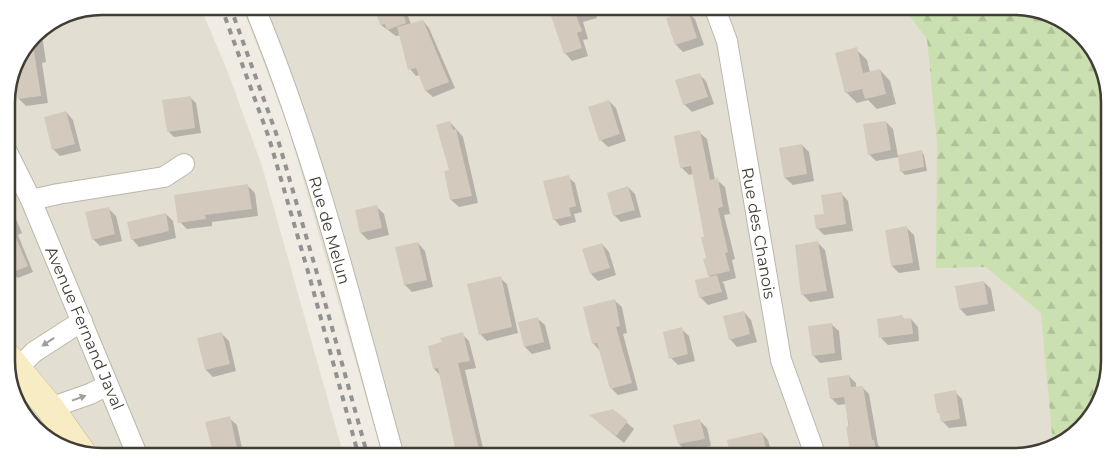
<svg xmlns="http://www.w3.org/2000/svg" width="1116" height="463" viewBox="0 0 1116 463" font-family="Montserrat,sans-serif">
  <defs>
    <pattern id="forest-firs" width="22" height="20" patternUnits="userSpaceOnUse" patternTransform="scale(1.25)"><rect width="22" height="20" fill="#cae0b0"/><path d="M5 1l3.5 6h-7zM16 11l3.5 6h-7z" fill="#afc198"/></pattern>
  </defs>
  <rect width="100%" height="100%" fill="#f0ece3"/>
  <path fill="#e3ded2" d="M102,6H200L227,70L262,166L344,457H102L65,450L30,424L8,380L6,95L16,59L39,30Z
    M242,6H1014L1051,13L1090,43L1109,89L1110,362L1103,398L1072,437L1020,457H383L288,127Z"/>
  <path fill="url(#forest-firs)" d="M902,6H1014L1051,13L1090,43L1109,89L1110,362L1103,398L1072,437L1053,445L1041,313L986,267L936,268L937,143L927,39Z"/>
  <path fill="#0003" d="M383,6H404L411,24L423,21L429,28L455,88L433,97L426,91L420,75L416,76L410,69L401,35L396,36L381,25Z
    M566,6H593L597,18L583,22L588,39L583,40L588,56L572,61L565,53Z
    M823,6H853L854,10L831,16Z
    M688,12L695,19L704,45L683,52L676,45L667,19Z
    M38,31L42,35L46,62L42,63L48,103L26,106L19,99L16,59Z
    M856,49L867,60L870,72L880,70L890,81L896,104L877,109L868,100L857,103L846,92Z
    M699,74L706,81L714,104L692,112L684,104Z
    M190,97L196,103L201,133L174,137L168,131Z
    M609,101L616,108L626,141L608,147L601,140Z
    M66,112L73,120L81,151L60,156L53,149Z
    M450,122L463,137L478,203L459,207L451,200L445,172L451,171Z
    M886,122L893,129L898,156L921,151L924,155L927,171L905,175L901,171L899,157L876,161L869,154Z
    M699,132L707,139L715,180H717L725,187L730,214L724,215L735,259L732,260L736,278L722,282L724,284L728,299L708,305L700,297L711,278L709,276L705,238L693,174L689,175L681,167Z
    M802,145L809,152L814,181L793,185L785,178Z
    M568,177L575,183L582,212L574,214L576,222L560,226L554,219Z
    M248,186L255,193L258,216L212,222V226L187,229L180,222Z
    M628,187L635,194L641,217L621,222L614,215Z
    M841,193L848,201L853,231L824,235L817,228Z
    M7,203L11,207L22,233L18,235L33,272L18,278L7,270Z
    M377,207L384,214L389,235L368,240L361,233Z
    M108,208L116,216L122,241L100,246L93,239Z
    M166,214L173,221L176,238L139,247L132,239Z
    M907,228L914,235L920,270L899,273L892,266Z
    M817,242L825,250L834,298L810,302L803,295Z
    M418,243L425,251L433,287L412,292L405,285Z
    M602,244L609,252L616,275L598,281L591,274Z
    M500,278L507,284L518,333L487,341L480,334Z
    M984,282L991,289L995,311L967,316L960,309Z
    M614,300L622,307L627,333L623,334L638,390L618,395L611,388L600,351L593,343Z
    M744,312L751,320L757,342L737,347L730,339Z
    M902,317L906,320L911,319L918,327L919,341L888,345L881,338Z
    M537,318L545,325L551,349L532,354L525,347Z
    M831,324L839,331L842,360L820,363L813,355Z
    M681,329L689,336L695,361L678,365L671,358Z
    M222,334L229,341L236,371L213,377L206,370L199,339Z
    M462,334L469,341L476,368L465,370L485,457H458L440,375L434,369L443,343Z
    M849,376L856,383V387H862L869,394L878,445L881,448L882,457H852L846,404L838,405L831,398Z
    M955,392L962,399L967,426L949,428L942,421L941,415L938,412Z
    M612,410L634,429L624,443L598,422Z
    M229,418L237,425L244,457H215Z
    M700,421L707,428L711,446L686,451L679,444Z
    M762,433L768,440L773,457H733Z
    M1000,454L1003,457H985Z"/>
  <path fill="#d3cabd" d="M374,6H401L406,23L387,30L385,24L380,25Z
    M573,6L582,31L577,33L582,48L564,54L550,13Z
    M688,10L697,38L675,45L666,18Z
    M423,20L449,82L425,91L416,68L408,70L397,27Z
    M32,38L41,96L18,99L12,74L16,59Z
    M857,47L863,73L880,69L886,94L865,99L862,89L845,93L835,53Z
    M700,73L708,97L683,105L675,80Z
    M191,96L195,128L167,132L162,100Z
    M609,100L620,134L599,141L588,107Z
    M66,111L75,144L52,150L44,117Z
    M450,121L453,130L456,129L472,196L450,200L444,171L449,170L436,125Z
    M886,121L891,150L868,155L863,124Z
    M700,130L710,180L718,178L723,207L718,208L728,252L725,253L730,271L708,276L703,259L706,258L701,237H704L691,166L680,168L674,136Z
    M802,144L807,174L784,178L779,148Z
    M922,150L924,167L900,172L898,155Z
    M569,175L576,206L569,208L571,216L553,220L543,181Z
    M248,184L252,209L205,215L206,219L178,223L174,195Z
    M628,186L635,210L613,216L607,193Z
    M842,192L846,224L816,229L814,215L824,214L821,195Z
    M377,205L382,228L360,233L355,210Z
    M109,207L115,234L92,240L85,212Z
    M166,213L169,231L131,240L127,222Z
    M7,217L28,266L11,273L7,264Z
    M907,226L913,263L891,266L885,230Z
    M818,241L827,291L801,295L795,245Z
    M418,242L427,280L404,285L395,247Z
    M602,243L610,268L590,274L582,249Z
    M717,275L722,292L699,298L695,280Z
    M501,276L512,327L479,335L467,284Z
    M984,281L988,304L959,309L955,286Z
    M615,299L620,326L616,327L632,383L610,389L597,343L592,344L583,307Z
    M744,311L750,334L729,340L723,316Z
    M903,315V319L911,318L913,334L879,338L877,319Z
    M538,317L544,342L524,347L518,322Z
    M832,323L835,353L812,356L808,326Z
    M682,327L688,354L669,359L663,332Z
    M222,332L230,364L205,370L197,338Z
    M463,332L470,361L458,363L481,457H457L438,368L433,369L428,346L442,342L440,338Z
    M849,375L851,387L863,386L872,440H874L877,457H851L846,427L849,426L844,397L830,399L827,378Z
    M956,390L960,419L941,422L939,413H937L934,394Z
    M613,409L628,421L616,436L589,415Z
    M230,416L239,457H214L205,422Z
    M700,419L705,439L678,444L673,425Z
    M762,432L768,457H731L727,440Z"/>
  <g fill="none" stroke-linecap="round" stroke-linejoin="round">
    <g stroke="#bdb6aa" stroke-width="22">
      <path id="street" d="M254,6C315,152 352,305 394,457
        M714,6L727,41L781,360L816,457
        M7,152L31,200L138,457
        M31,200L58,194L164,177L184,164
        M17,369L34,352L82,321
        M50,408L90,394L108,385"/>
    </g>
    <g stroke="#cbbe97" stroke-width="29">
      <path id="secondary" d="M8,358L50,408L82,453"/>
    </g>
    <use href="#street" stroke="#fff" stroke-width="20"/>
    <use href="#secondary" stroke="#f8ecc5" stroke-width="28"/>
    <path stroke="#929292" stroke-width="4" stroke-dasharray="6 6" stroke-linecap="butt" d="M221,6L269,138L309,275L359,457
      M230,6L276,133L316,270L368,457"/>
  </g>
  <defs><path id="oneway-solid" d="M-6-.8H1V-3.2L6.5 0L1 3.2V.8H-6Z" transform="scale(1.25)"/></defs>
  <g fill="#a09e9a">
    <use href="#oneway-solid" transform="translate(48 342) rotate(146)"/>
    <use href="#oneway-solid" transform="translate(79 398) rotate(-20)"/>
  </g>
  <g text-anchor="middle" stroke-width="4" stroke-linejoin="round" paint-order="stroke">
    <g font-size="16" fill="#413c34" stroke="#fff">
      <text transform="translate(330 230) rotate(74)" y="6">Rue de Melun</text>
      <text transform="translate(759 233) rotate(80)" y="6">Rue des Chanois</text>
      <text transform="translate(85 328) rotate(67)" y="6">Avenue Fernand Javal</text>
    </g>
  </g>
  <path d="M0 0H1116V463H0ZM102 15H1014A87 87 0 0 1 1101 102V361A87 87 0 0 1 1014 448H102A87 87 0 0 1 15 361V102A87 87 0 0 1 102 15Z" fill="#fff" fill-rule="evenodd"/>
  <path fill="none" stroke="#413c34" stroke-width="2.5" d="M102 15H1014A87 87 0 0 1 1101 102V361A87 87 0 0 1 1014 448H102A87 87 0 0 1 15 361V102A87 87 0 0 1 102 15Z"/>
</svg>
